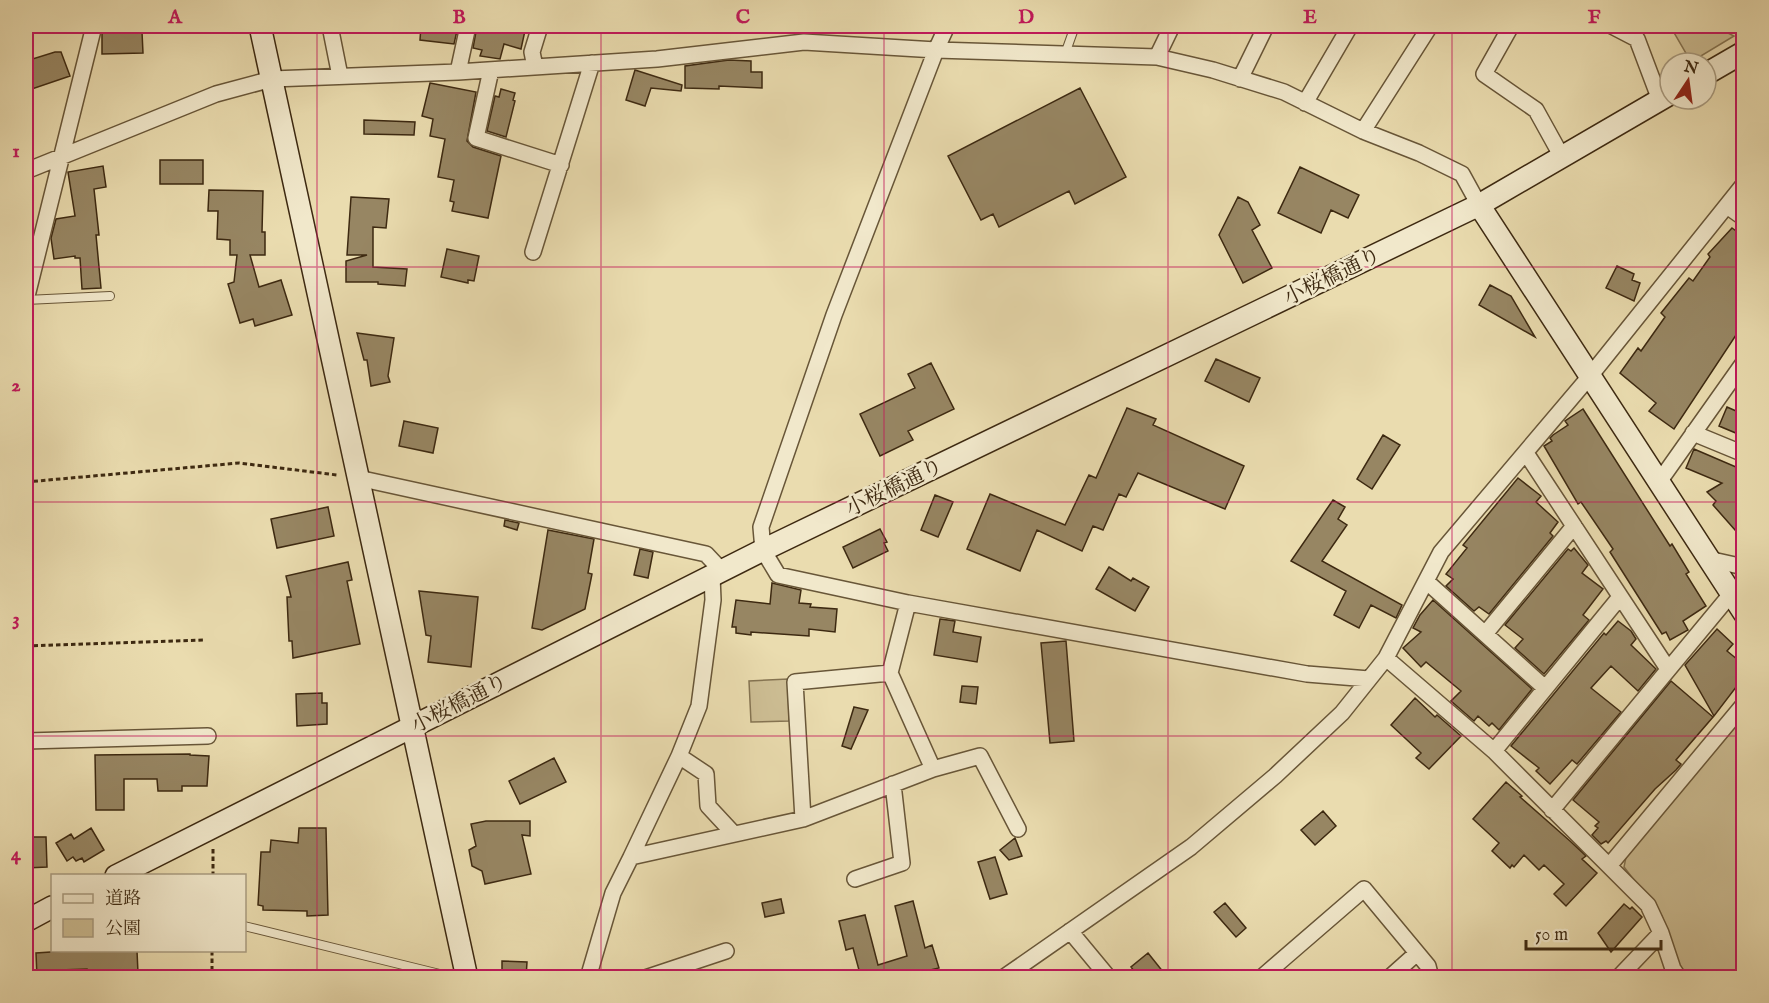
<svg xmlns="http://www.w3.org/2000/svg" width="1769" height="1003" viewBox="0 0 1769 1003" font-family="'IM FELL English','Noto Serif JP',serif">
  <rect width="100%" height="100%" fill="#eadcaf"/>
  <filter id="stains"><feTurbulence type="fractalNoise" baseFrequency=".00333" numOctaves="4"/><feColorMatrix values="0 0 0 0 .2 0 0 0 0 .09 0 0 0 0 .02 0 0 0 .5 -.17"/></filter>
  <radialGradient id="worn" r=".72"><stop offset=".6" stop-color="#630" stop-opacity="0"/><stop offset="1" stop-color="#630" stop-opacity=".3"/></radialGradient>
  <path fill="#cdbe94" stroke="#857452" stroke-width="1.5" d="M1679,26H1714L1734,36L1691,62L1673,31Z
    M788,679L789,721L751,722L749,681Z
    M1743,716V977H1684L1676,962L1662,916L1624,867L1626,857Z"/>
  <path fill="#978663" stroke="#3d2911" stroke-width="1.5" d="M421,26H458L454,44L420,40Z
    M477,26H526L521,49L504,44L500,59L480,56L482,50L473,48Z
    M142,32L143,53L102,54V33Z
    M55,52H61L70,76L26,91V61Z
    M729,60L751,61V72H762V88L719,86V89L685,88V66Z
    M635,70L682,85L681,91L651,88L645,106L626,100Z
    M430,83L476,92L467,141L473,147L501,156L488,218L452,211L454,202L450,201L454,180L438,177L445,139L430,136L433,119L422,116Z
    M1080,88L1126,177L1075,204L1069,191L999,227L993,214L981,220L948,156Z
    M501,89L515,93L513,100L515,101L506,137L487,131L495,96L499,97Z
    M364,120L415,122L414,135L364,134Z
    M160,160H203V184H160Z
    M103,166L106,187L94,189L99,235H96L101,288L82,289L80,258H75V256L54,259L51,238L56,219L75,216L68,172Z
    M1300,167L1359,195L1348,218L1331,210L1321,233L1278,213Z
    M209,190L263,191L262,232H265V255H250L259,287L281,280L292,315L255,326L253,319L240,323L228,284L234,282L237,255H230V240L217,239L218,211H208Z
    M351,197L389,199L386,228L373,227V267L407,269L405,286L378,284V282H346V261L367,255H347Z
    M1238,197L1248,202L1260,225L1252,230L1272,268L1243,283L1219,235Z
    M1732,228L1743,236V339L1736,335L1674,429L1649,411L1656,403L1620,373L1638,348L1641,351L1665,317L1661,313L1689,278L1693,281L1710,257L1708,254Z
    M447,249L479,256L474,281L468,280V283L441,277Z
    M1617,266L1634,274L1632,280L1640,283L1634,301L1606,288Z
    M1490,285L1511,296L1535,337L1479,305Z
    M357,333L394,338L388,376L390,382L371,386L367,360H364Z
    M1216,359L1260,378L1249,402L1205,381Z
    M931,363L954,409L908,431L913,440L880,456L860,414L915,388L908,374Z
    M1727,407L1743,414V436L1719,426Z
    M1127,408L1156,419L1153,425L1244,466L1225,509L1138,473L1126,497L1119,494L1103,530L1093,526L1082,551L1037,530L1020,571L967,549L990,494L1065,525L1089,475L1096,478Z
    M1583,409L1670,546L1672,544L1689,572L1686,574L1706,606L1683,621L1688,630L1670,640L1666,632L1662,634L1610,552L1613,549L1581,502L1578,504L1544,446L1552,441L1550,438L1553,435L1568,425L1565,421Z
    M404,421L438,428L433,453L399,446Z
    M1383,435L1400,445L1372,489L1357,479Z
    M1694,449L1743,470V539L1713,505L1716,501L1707,492L1722,483L1686,468Z
    M1518,478L1541,496L1536,502L1558,522L1550,533L1553,536L1489,614L1479,607L1474,611L1446,586L1453,579L1446,574L1467,548L1463,545Z
    M935,495L953,502L938,537L921,530Z
    M1333,500L1345,507L1338,519L1347,525L1322,561L1402,605L1396,618L1371,605L1359,628L1334,615L1346,591L1291,561Z
    M328,507L334,536L277,548L271,519Z
    M505,520L519,523L517,530L504,526Z
    M880,529L887,542L884,543L888,551L853,568L843,547Z
    M548,530L594,539L588,573L592,574L585,609L542,630L532,628Z
    M1574,548L1588,565L1582,573L1603,589L1583,615L1589,620L1544,674L1515,648L1523,639L1505,625L1568,549L1571,551Z
    M640,549L653,552L648,578L634,575Z
    M348,562L352,580L347,581L360,644L293,658L292,641H289L287,597H291L286,576Z
    M1109,567L1131,581L1133,578L1149,587L1135,611L1096,589Z
    M772,583L801,590L799,603L811,604L810,607L837,609L835,632L809,629V636L751,632V635L736,633V627H732L736,600L770,604Z
    M419,591L478,597L471,667L428,662L431,636L426,635Z
    M1433,600L1532,689L1499,730L1492,723L1489,726L1478,716L1474,721L1451,701L1461,691L1426,662L1421,667L1403,648L1421,632L1413,628L1420,615Z
    M940,619L955,621L953,632L981,637L977,662L934,655Z
    M1618,621L1631,631L1636,639L1631,645L1656,669L1638,691L1611,666L1591,688L1621,712L1577,764L1572,760L1550,784L1536,771L1539,768L1511,746L1604,633L1606,635Z
    M1717,629L1733,644L1727,651L1743,664V678L1714,716L1685,665Z
    M1066,641L1074,741L1050,743L1041,643Z
    M1671,681L1713,717L1676,760L1681,764L1676,770L1655,789L1608,843L1606,841L1601,844L1592,835L1598,828L1595,826L1599,822L1573,800Z
    M962,686L978,687L976,704L960,702Z
    M322,693V703H327V724L297,726L296,694Z
    M1415,698L1435,717L1437,715L1461,736L1429,769L1416,758L1421,753L1391,725Z
    M854,707L868,710L851,749L842,746Z
    M190,754V755L209,756L207,786H182V791H158L157,779H124V810H96L95,755Z
    M554,758L566,782L520,804L509,781Z
    M1506,782L1522,796L1520,797L1570,841L1586,856L1582,859L1597,873L1566,906L1554,894L1564,884L1544,865L1539,870L1524,855L1514,867L1512,865L1510,868L1492,851L1499,843L1473,819Z
    M1323,811L1336,826L1315,845L1301,830Z
    M486,821H530V836L522,835L531,874L485,884L482,871L472,866L469,850L476,846L471,824Z
    M91,828L104,850L84,862L82,858L76,861L73,857L67,861L56,843L71,834L74,839Z
    M299,828H326L328,915L307,916V911L263,910V906L258,905L261,852H270L271,840L298,843Z
    M26,837H46L47,867L26,868Z
    M1015,838L1022,856L1009,860L1000,850Z
    M995,857L1007,894L990,899L978,862Z
    M781,899L784,913L765,917L762,903Z
    M913,901L925,948L932,945L939,968L921,972L922,978H848L847,973L859,970L853,948L846,950L839,921L865,915L878,965L907,956L895,906Z
    M1225,903L1246,928L1236,937L1214,912Z
    M1624,904L1630,909L1632,907L1642,917L1611,952L1598,933Z
    M66,951H137L138,973L87,974V969L60,970V976L37,977L36,953Z
    M1148,953L1168,978H1139L1131,967Z
    M502,961L527,962L526,978H502Z"/>
  <g fill="none" stroke-linecap="round" stroke-linejoin="round">
    <g stroke="#685638" stroke-width="10">
      <path id="lane" d="M1065,54L1075,26
        M26,300L110,296
        M244,926L456,978"/>
    </g>
    <g stroke="#685638" stroke-width="18">
      <path id="street" d="M330,26L340,76
        M1511,26L1484,74L1536,110L1562,157
        M1612,26L1637,39L1660,100
        M1742,26L1744,28
        M1157,57L1172,26
        M535,67L532,52L540,26
        M491,70L476,138L561,165
        M458,72L468,26
        M1240,79L1266,26
        M1305,103L1350,26
        M1363,131L1430,26
        M26,171L216,94L272,79L458,72L657,59L804,42L936,50L1157,57L1213,70L1284,92L1363,131L1419,153L1462,174L1479,205
        M1727,206L1744,218
        M533,252L592,63
        M26,300L94,26
        M1693,433L1744,454
        M1526,453L1668,669
        M358,478L706,554L722,571
        M1659,482L1744,362
        M1708,559L1744,567
        M1426,581L1545,688
        M908,603L1307,674L1369,679
        M1485,634L1574,526
        M1386,658L1494,751L1648,905L1661,933L1618,978
        M26,741L208,736
        M1494,751L1620,597
        M679,756L699,706L713,600L712,576
        M933,769L890,673L908,603L778,575L763,550L761,527L834,315L936,50L947,26
        M1552,810L1731,594
        M803,819L795,682L890,673
        M631,857L679,756L706,774L708,806L734,834
        M1609,866L1744,704
        M855,879L902,863L893,784
        M1070,931L1109,978
        M1661,933L1673,969L1679,978
        M588,978L613,893L631,857L803,819L933,769L980,756L1018,829
        M645,978L726,951
        M1003,978L1191,847L1275,776L1342,713L1386,658L1441,552L1590,376L1744,184
        M1261,978L1364,889L1428,966L1431,978
        M1389,978L1417,953"/>
    </g>
    <g stroke="#3d2911" stroke-width="24">
      <path id="secondary" d="M260,26L467,978
        M1706,74L1744,52
        M1479,205L1744,613
        M116,876L763,550L1479,205L1670,94
        M26,921L52,907"/>
    </g>
    <path stroke="#3d2911" stroke-width="3" stroke-dasharray="4.5 3" stroke-linecap="butt" d="M26,482L239,463L337,475
      M26,646L205,640
      M213,876V847
      M212,978V950"/>
    <use href="#lane" stroke="#f1e8cb" stroke-width="8"/>
    <use href="#street" stroke="#f1e8cb" stroke-width="15"/>
    <use href="#secondary" stroke="#f1e8cb" stroke-width="21"/>
  </g>
  <path fill="none" stroke="#c2185b" stroke-width="1.5" stroke-opacity="0.55" d="M317,26V978M601,26V978M884,26V978M1168,26V978M1452,26V978M26,267H1744M26,502H1744M26,736H1744"/>
  <g text-anchor="middle" stroke-width="5" stroke-linejoin="round" paint-order="stroke">
    <g font-size="21" fill="#3d2911" stroke="#f1e8cb">
      <text transform="translate(1332 276) rotate(-26)" y="7">小桜橋通り</text>
      <text transform="translate(894 487) rotate(-26)" y="7">小桜橋通り</text>
      <text transform="translate(459 703) rotate(-27)" y="7">小桜橋通り</text>
    </g>
  </g>
  <rect width="1769" height="1003" fill="none" stroke="#eadcaf" stroke-width="66"/>
  <rect x="51" y="874" width="195" height="78" fill="#f1e8cb" stroke="#a99c81" stroke-width="1.5"/>
  <rect x="63" y="894" width="30" height="9" fill="#f1e8cb" stroke="#a99c81" stroke-width="1.5"/>
  <text x="105" y="904" font-size="18" fill="#3d2911">道路</text>
  <rect x="63" y="919" width="30" height="18" fill="#cdbe94" stroke="#a99c81" stroke-width="1.5"/>
  <text x="105" y="934" font-size="18" fill="#3d2911">公園</text>
  <g transform="translate(1688 81) rotate(13)"><circle r="28" fill="#f1e8cb" stroke="#a99c81" stroke-width="1.5"/>
  <path d="M0-4.5L10 22L0 15L-10 22Z" fill="#8f2418"/>
  <text y="-9" font-size="16" font-weight="bold" text-anchor="middle" fill="#3d2911">N</text>
  </g>
  <path d="M1526 940v9h135v-9" fill="none" stroke="#3d2911" stroke-width="3"/>
  <text x="1535" y="940" font-size="18" fill="#3d2911" stroke="#f1e8cb" stroke-width="4.5" paint-order="stroke">50 m</text>
  <rect x="33" y="33" width="1703" height="937" fill="none" stroke="#c2185b" stroke-width="2"/>
  <g font-size="20" text-anchor="middle" font-weight="bold" fill="#c2185b">
    <text x="175" y="23">A</text>
    <text x="459" y="23">B</text>
    <text x="743" y="23">C</text>
    <text x="1026" y="23">D</text>
    <text x="1310" y="23">E</text>
    <text x="1594" y="23">F</text>
    <text x="16" y="157">1</text>
    <text x="16" y="391">2</text>
    <text x="16" y="625">3</text>
    <text x="16" y="860">4</text>
  </g>
  <rect width="100%" height="100%" filter="url(#stains)"/>
  <rect width="100%" height="100%" fill="url(#worn)"/>
</svg>
